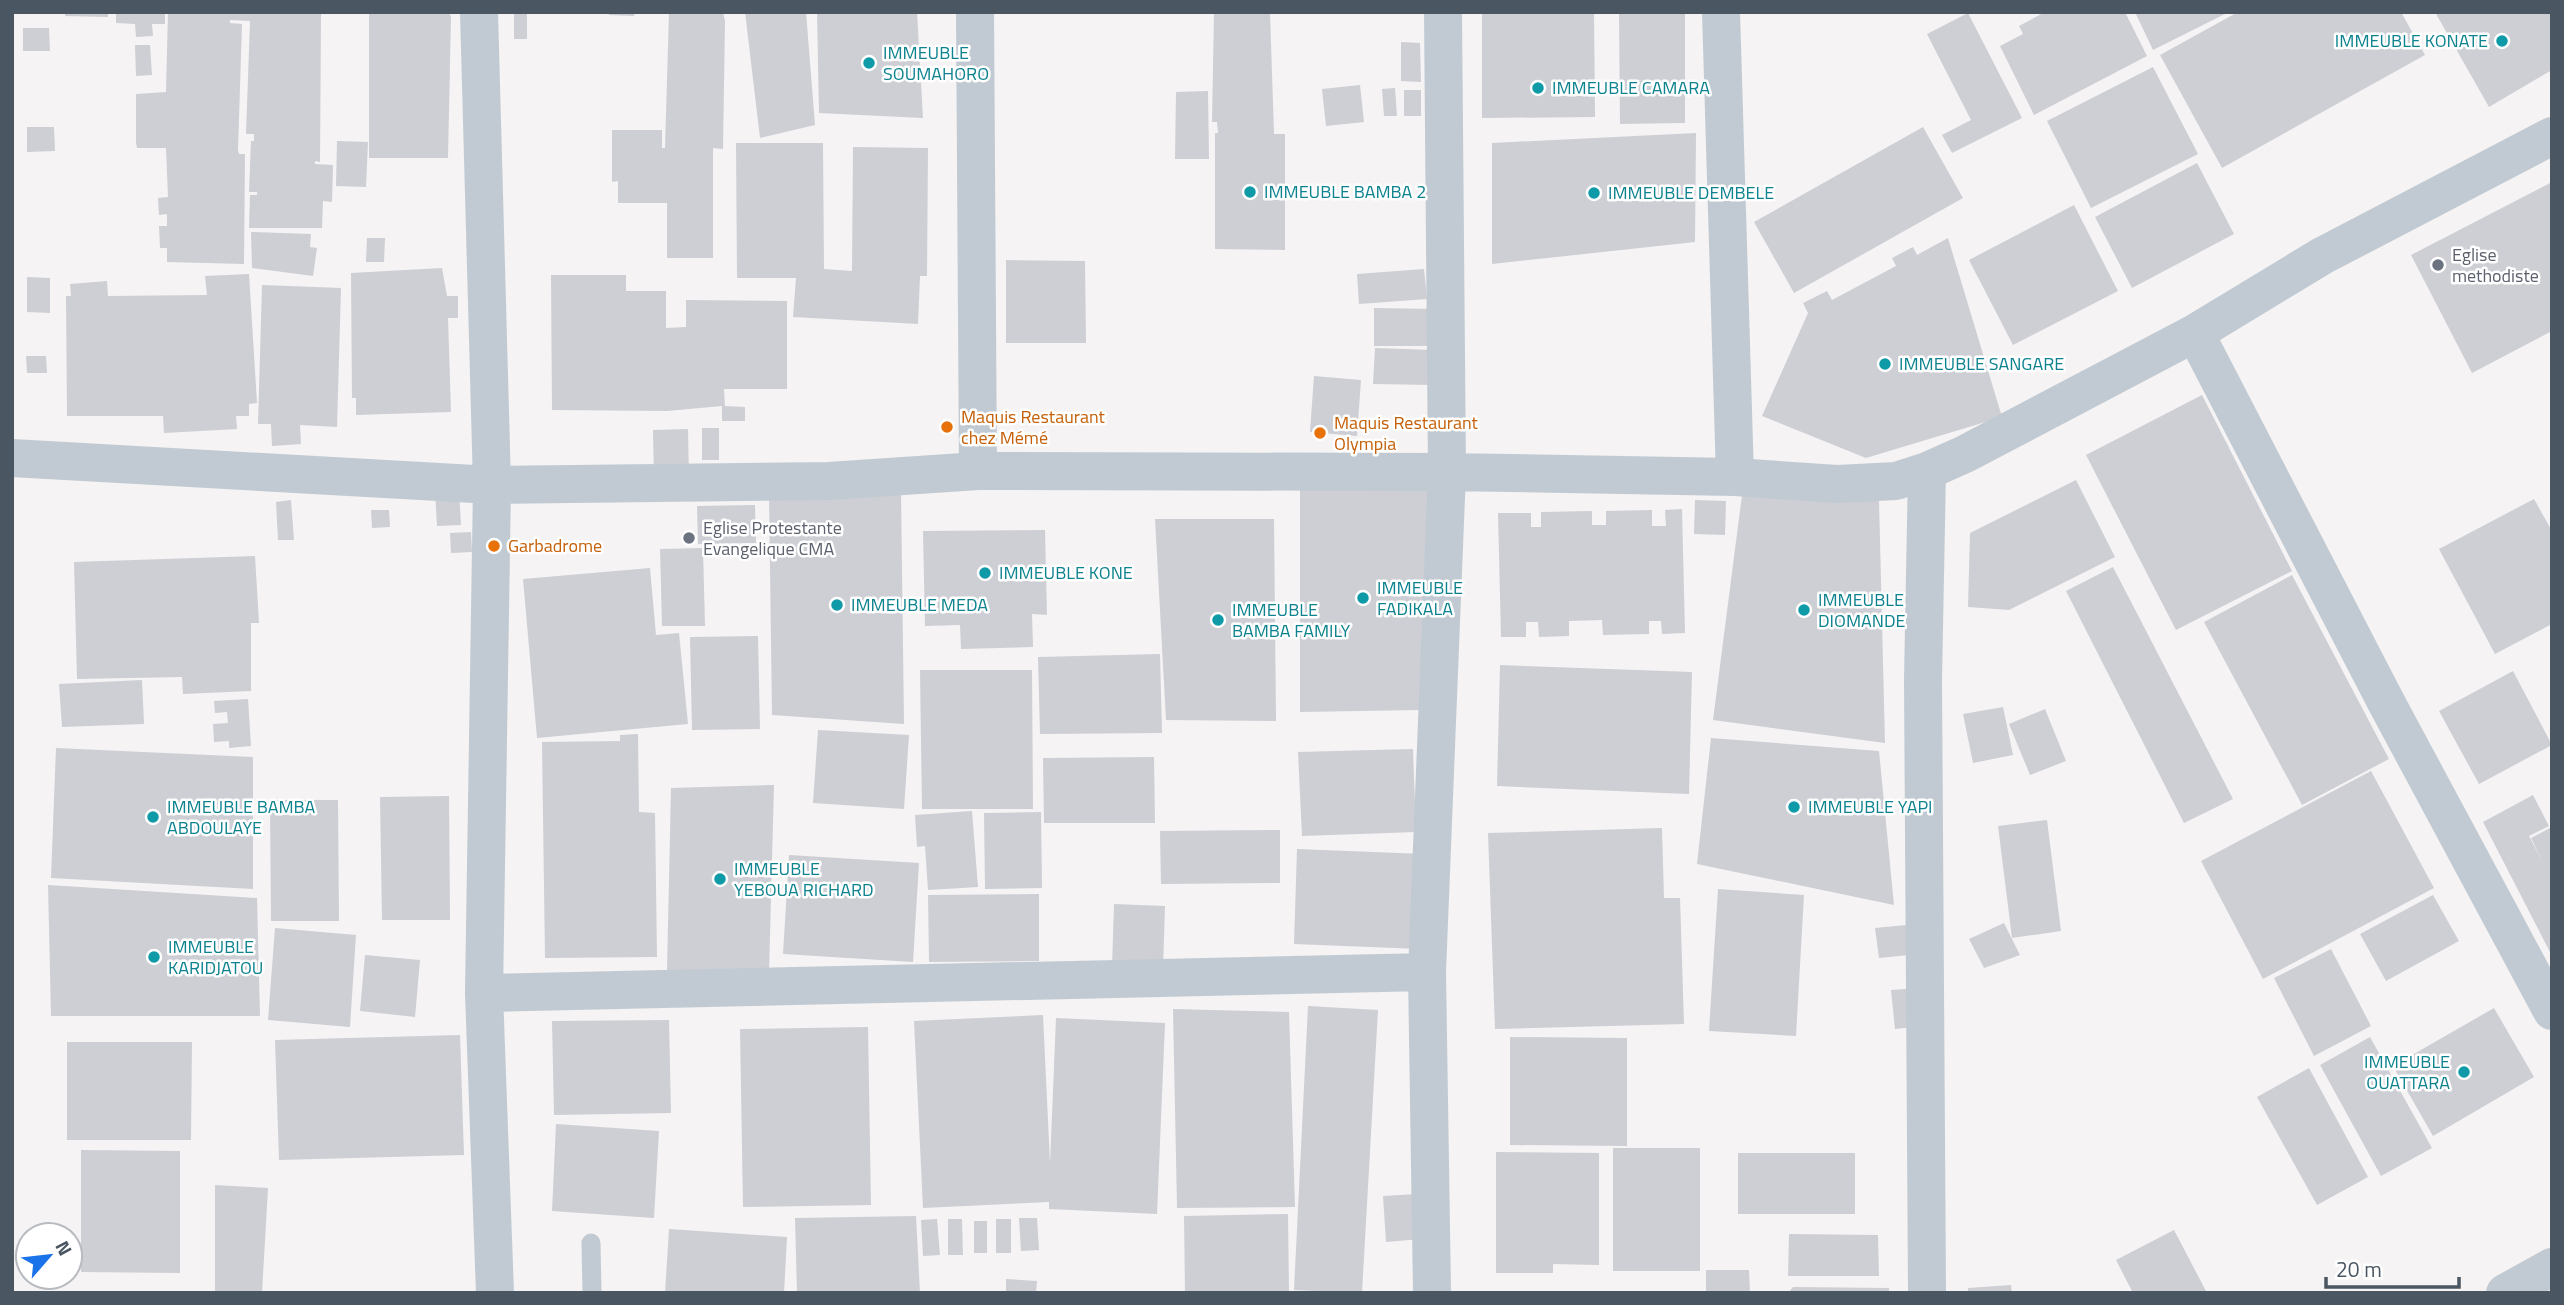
<svg xmlns="http://www.w3.org/2000/svg" width="2564" height="1305" viewBox="0 0 2564 1305" font-family="'Titillium Web',sans-serif">
  <rect width="100%" height="100%" fill="#f5f3f3"/>
  <path fill="#cdcfd5" d="M65,12H108V17L65,16Z
    M116,12H165V24H152L153,36L136,37L135,24L116,23Z
    M168,12H321L320,162L315,161V164L333,165L332,202L323,201L322,228H249L250,195H257V192H249L251,141H254V134H246L250,21L230,20V23L242,24L238,150L239,154H245L244,264L167,262V248H160L159,226H167V214L159,215L158,198L168,197L166,148H137L136,142V94L166,92Z
    M369,12H448L451,16L448,158H369Z
    M514,12H527V39H514Z
    M609,12H635L634,16L609,15Z
    M669,12H723L725,21L723,149L713,148V258H667V203H618V181L612,182V130H662V148H665Z
    M745,12H806L815,125L760,138Z
    M817,12H917L923,118L819,113Z
    M1214,12H1270L1274,134H1285V250L1215,249V133H1218L1217,122H1212Z
    M1482,12H1594L1595,117L1482,118Z
    M1619,12H1685V123L1620,124Z
    M2045,12H2125L2147,56L2034,115L2000,46L2023,34L2019,26Z
    M2135,12H2229L2153,50Z
    M2238,12H2401L2425,55L2222,168L2160,55Z
    M2435,12H2552V70L2489,107Z
    M1968,13L2022,118L1952,153L1942,135L1971,120L1927,34Z
    M23,28H49L50,51H23Z
    M1401,42L1420,43L1421,82L1401,81Z
    M135,45H150L152,75L136,76Z
    M2153,67L2198,154L2091,208L2047,121Z
    M1360,85L1364,122L1326,126L1322,89Z
    M1395,88L1397,116H1384L1382,89Z
    M1404,90H1421V116H1404Z
    M1208,91L1209,159H1175L1176,92Z
    M27,127H54L55,151L27,152Z
    M1923,127L1963,198L1794,293L1754,222Z
    M1696,133L1695,242L1492,264V143Z
    M337,141L368,142L366,187L336,186Z
    M736,143H823L824,269L852,271L853,147L928,148L927,276H920L918,324L793,317L796,278H737Z
    M2197,163L2234,234L2132,288L2095,217Z
    M2552,182V331L2472,373L2411,255Z
    M2074,205L2118,291L2013,345L1969,260Z
    M251,232L311,234L310,247L317,248L313,276L252,268Z
    M367,238H385L384,262H366Z
    M1948,238L2002,417L1866,458L1762,416L1808,313L1803,303L1827,291L1832,300L1896,266L1892,258L1913,247L1917,255Z
    M1006,260L1085,261L1086,343H1006Z
    M442,268L447,296H458V318H448L451,412L356,415V398H352L351,273Z
    M1424,269L1427,299L1359,304L1357,274Z
    M249,274L257,403L249,404V416H236L237,429L164,433L163,416H67L66,296H71L70,284L107,281L108,296L207,295L205,276Z
    M551,275H626V291H666V328L686,327V300L787,301V389H724L725,406L745,407V421H722V406L667,411L552,410Z
    M27,277L50,278V313L27,312Z
    M262,285L341,288L337,427L300,425L301,444L272,446L271,424H258Z
    M1374,308L1437,309V346H1374Z
    M1375,348L1434,350V385L1373,384Z
    M26,356H46L47,373H27Z
    M1314,376L1361,380L1357,436L1310,432Z
    M2202,395L2292,571L2176,630L2086,455Z
    M702,428H719V460H702Z
    M688,429L689,482L654,483L653,430Z
    M1300,480L1431,486L1420,710L1300,712Z
    M2076,480L2115,557L2009,610L1968,607L1970,533Z
    M459,490L461,525L437,526L435,491Z
    M901,490L904,724L772,715L769,494Z
    M1742,495L1879,501L1885,743L1713,720Z
    M2534,499L2552,531V624L2495,654L2439,549Z
    M291,500L294,540H278L276,502Z
    M1695,500L1726,501L1725,535L1694,534Z
    M755,505L756,543L698,544L697,506Z
    M1682,509L1685,633L1662,634L1661,621H1649V634L1603,635L1602,620L1569,621V636L1539,637L1538,622H1526V637H1501L1498,513H1531V527H1541V512L1592,511V525H1606V511L1652,510V526H1666L1665,510Z
    M371,510H389L390,527L372,528Z
    M1155,519H1274L1276,721L1166,720Z
    M1045,530L1047,615L1032,614L1033,647L961,649L960,625L925,626L923,531Z
    M471,532L472,552L451,553L450,533Z
    M703,548L705,626H662L660,549Z
    M255,556L259,623H251V691L183,694L182,677L77,679L74,562Z
    M2113,567L2233,799L2184,823L2066,591Z
    M650,568L656,635L679,633L688,724L537,738L523,579Z
    M2292,575L2389,759L2302,805L2204,622Z
    M758,636L760,729L692,730L690,637Z
    M1160,654L1162,733L1040,734L1038,657Z
    M1500,665L1692,672L1689,794L1497,786Z
    M920,670H1032L1033,809H922Z
    M2513,671L2552,745L2479,784L2439,711Z
    M142,680L144,724L62,727L59,684Z
    M248,699L251,746L229,748V741L214,742L213,724L228,723L227,712L215,713L214,701Z
    M2003,707L2013,755L1973,763L1963,714Z
    M2045,709L2066,761L2030,775L2009,724Z
    M818,730L909,735L904,809L813,803Z
    M638,734L639,812L655,813L657,957L545,958L542,742L620,741V735Z
    M1711,738L1879,751L1894,905L1697,864Z
    M56,748L253,757V889L51,878Z
    M1413,749L1416,832L1302,836L1298,752Z
    M1154,757L1155,823H1044L1043,758Z
    M2371,771L2434,888L2263,979L2201,861Z
    M774,785L769,973L667,970L671,788Z
    M2533,795L2549,826L2529,836L2543,863L2531,838L2552,827V956L2483,822Z
    M449,796L450,920H382L380,797Z
    M270,800H338L339,921H271Z
    M972,811L978,887L928,890L925,846L917,847L915,815Z
    M1041,812L1042,888L985,889L984,813Z
    M2047,820L2061,931L2012,938L1998,826Z
    M1662,828L1664,898H1680L1684,1024L1495,1029L1488,833Z
    M1280,830V883L1161,884L1160,831Z
    M1297,849L1424,854L1420,949L1294,944Z
    M789,855L919,863L913,962L783,954Z
    M48,885L257,898L260,1016H51Z
    M1718,889L1804,895L1796,1036L1709,1031Z
    M1039,894V961L929,962L928,895Z
    M2433,895L2459,941L2386,981L2360,934Z
    M1114,904L1165,906L1163,970L1112,967Z
    M2004,923L2020,955L1984,968L1969,939Z
    M1906,925L1909,955L1879,958L1875,928Z
    M275,928L356,935L350,1027L268,1020Z
    M2331,949L2371,1026L2314,1056L2274,978Z
    M365,955L420,960L415,1017L360,1011Z
    M1919,988L1923,1026L1895,1029L1891,990Z
    M1308,1006L1378,1010L1362,1293L1294,1290Z
    M2494,1008L2534,1077L2433,1136L2393,1066Z
    M1173,1009L1289,1012L1295,1207L1177,1208Z
    M1043,1015L1050,1163L1056,1018L1165,1023L1157,1214L1049,1209V1202L923,1208L914,1021Z
    M669,1020L671,1113L554,1115L552,1021Z
    M868,1027L871,1205L743,1207L740,1029Z
    M460,1035L464,1155L279,1160L275,1040Z
    M1510,1037L1627,1038V1146L1510,1145Z
    M2370,1037L2432,1148L2381,1176L2320,1065Z
    M67,1042H192L191,1140H67Z
    M2309,1068L2368,1177L2317,1205L2257,1097Z
    M556,1124L659,1131L654,1218L552,1211Z
    M1613,1148H1700V1271H1613Z
    M81,1150L180,1151V1273L81,1272Z
    M1496,1152L1599,1153V1265L1553,1264V1273H1496Z
    M1738,1153H1855V1214H1738Z
    M215,1185L268,1188L262,1293H215Z
    M1417,1194L1421,1239L1386,1242L1383,1196Z
    M1288,1214L1289,1293H1185L1184,1216Z
    M916,1216L920,1293H797L795,1218Z
    M1019,1218H1037L1039,1250L1021,1251Z
    M937,1219L940,1255L923,1256L921,1220Z
    M948,1219H962L963,1255H948Z
    M996,1219H1011V1253H996Z
    M974,1221H987V1253H974Z
    M669,1229L787,1237L784,1293H665Z
    M2174,1230L2207,1293H2133L2116,1260Z
    M1789,1234L1878,1235L1879,1276H1788Z
    M1706,1270H1749L1750,1293H1706Z
    M1006,1279L1037,1281L1036,1293H1006Z
    M2011,1285L2012,1293H1968V1288Z
    M1793,1287L1889,1288V1293H1788Z"/>
  <g fill="none" stroke-linecap="round" stroke-linejoin="round">
    <path stroke="#c1cad2" stroke-width="19" d="M591,1243L592,1293"/>
    <path stroke="#c1cad2" stroke-width="38" d="M479,12L492,485L484,993L495,1293
      M975,12L978,471
      M1721,12L1735,477
      M2195,333L2386,702L2552,1011
      M12,458L492,485L829,481L978,471L1447,472L1735,477L1837,484L1896,481L1927,471L1965,454L2195,333L2322,256L2552,136
      M484,993L1427,972
      M1432,1293L1427,972L1447,472L1443,12
      M1927,1293L1923,680L1927,471
      M2505,1293L2552,1267"/>
  </g>
  <g fill="#0f9aa8" stroke="#fff" stroke-width="2.5">
    <circle cx="2502" cy="41" r="7"/>
    <circle cx="869" cy="63" r="7"/>
    <circle cx="1538" cy="88" r="7"/>
    <circle cx="1250" cy="192" r="7"/>
    <circle cx="1594" cy="193" r="7"/>
    <circle cx="1885" cy="364" r="7"/>
    <circle cx="985" cy="573" r="7"/>
    <circle cx="1363" cy="598" r="7"/>
    <circle cx="837" cy="605" r="7"/>
    <circle cx="1804" cy="610" r="7"/>
    <circle cx="1218" cy="620" r="7"/>
    <circle cx="1794" cy="807" r="7"/>
    <circle cx="153" cy="817" r="7"/>
    <circle cx="720" cy="879" r="7"/>
    <circle cx="154" cy="957" r="7"/>
    <circle cx="2464" cy="1072" r="7"/>
  </g>
  <g fill="#6b7280" stroke="#fff" stroke-width="2.5">
    <circle cx="2438" cy="265" r="7"/>
    <circle cx="689" cy="538" r="7"/>
  </g>
  <g fill="#e8710a" stroke="#fff" stroke-width="2.5">
    <circle cx="947" cy="427" r="7"/>
    <circle cx="1320" cy="433" r="7"/>
    <circle cx="494" cy="546" r="7"/>
  </g>
  <g text-anchor="middle" stroke-width="5" stroke-linejoin="round" paint-order="stroke">
    <g font-size="18" fill="#0d838f" stroke="#fff" text-anchor="start">
      <text x="2488" y="47" text-anchor="end">IMMEUBLE KONATE</text>
      <text x="883" y="59">IMMEUBLE<tspan x="883" dy="21">SOUMAHORO</tspan></text>
      <text x="1552" y="94">IMMEUBLE CAMARA</text>
      <text x="1264" y="198">IMMEUBLE BAMBA 2</text>
      <text x="1608" y="199">IMMEUBLE DEMBELE</text>
      <text x="1899" y="370">IMMEUBLE SANGARE</text>
      <text x="999" y="579">IMMEUBLE KONE</text>
      <text x="1377" y="594">IMMEUBLE<tspan x="1377" dy="21">FADIKALA</tspan></text>
      <text x="1818" y="606">IMMEUBLE<tspan x="1818" dy="21">DIOMANDE</tspan></text>
      <text x="851" y="611">IMMEUBLE MEDA</text>
      <text x="1232" y="616">IMMEUBLE<tspan x="1232" dy="21">BAMBA FAMILY</tspan></text>
      <text x="167" y="813">IMMEUBLE BAMBA<tspan x="167" dy="21">ABDOULAYE</tspan></text>
      <text x="1808" y="813">IMMEUBLE YAPI</text>
      <text x="734" y="875">IMMEUBLE<tspan x="734" dy="21">YEBOUA RICHARD</tspan></text>
      <text x="168" y="953">IMMEUBLE<tspan x="168" dy="21">KARIDJATOU</tspan></text>
      <text x="2450" y="1068" text-anchor="end">IMMEUBLE<tspan x="2450" dy="21">OUATTARA</tspan></text>
    </g>
    <g font-size="18" fill="#5b616d" stroke="#fff" text-anchor="start">
      <text x="2452" y="261">Eglise<tspan x="2452" dy="21">methodiste</tspan></text>
      <text x="703" y="534">Eglise Protestante<tspan x="703" dy="21">Evangelique CMA</tspan></text>
    </g>
    <g font-size="18" fill="#c56008" stroke="#fff" text-anchor="start">
      <text x="961" y="423">Maquis Restaurant<tspan x="961" dy="21">chez Mémé</tspan></text>
      <text x="1334" y="429">Maquis Restaurant<tspan x="1334" dy="21">Olympia</tspan></text>
      <text x="508" y="552">Garbadrome</text>
    </g>
  </g>
  <rect width="2564" height="1305" fill="none" stroke="#4a5661" stroke-width="28"/>
  <g transform="translate(49 1256) rotate(62)"><circle r="33" fill="#ffffff" stroke="#b7bbc0" stroke-width="2"/>
  <path d="M0-5L12 26L0 18L-12 26Z" fill="#1a73e8"/>
  <text y="-10" font-size="19" font-weight="bold" text-anchor="middle" fill="#4a5661">N</text>
  </g>
  <path d="M2326 1277v10h133v-10" fill="none" stroke="#4a5661" stroke-width="3.5"/>
  <text x="2336" y="1277" font-size="21" fill="#4a5661" stroke="#ffffff" stroke-width="5" paint-order="stroke">20 m</text>
</svg>
